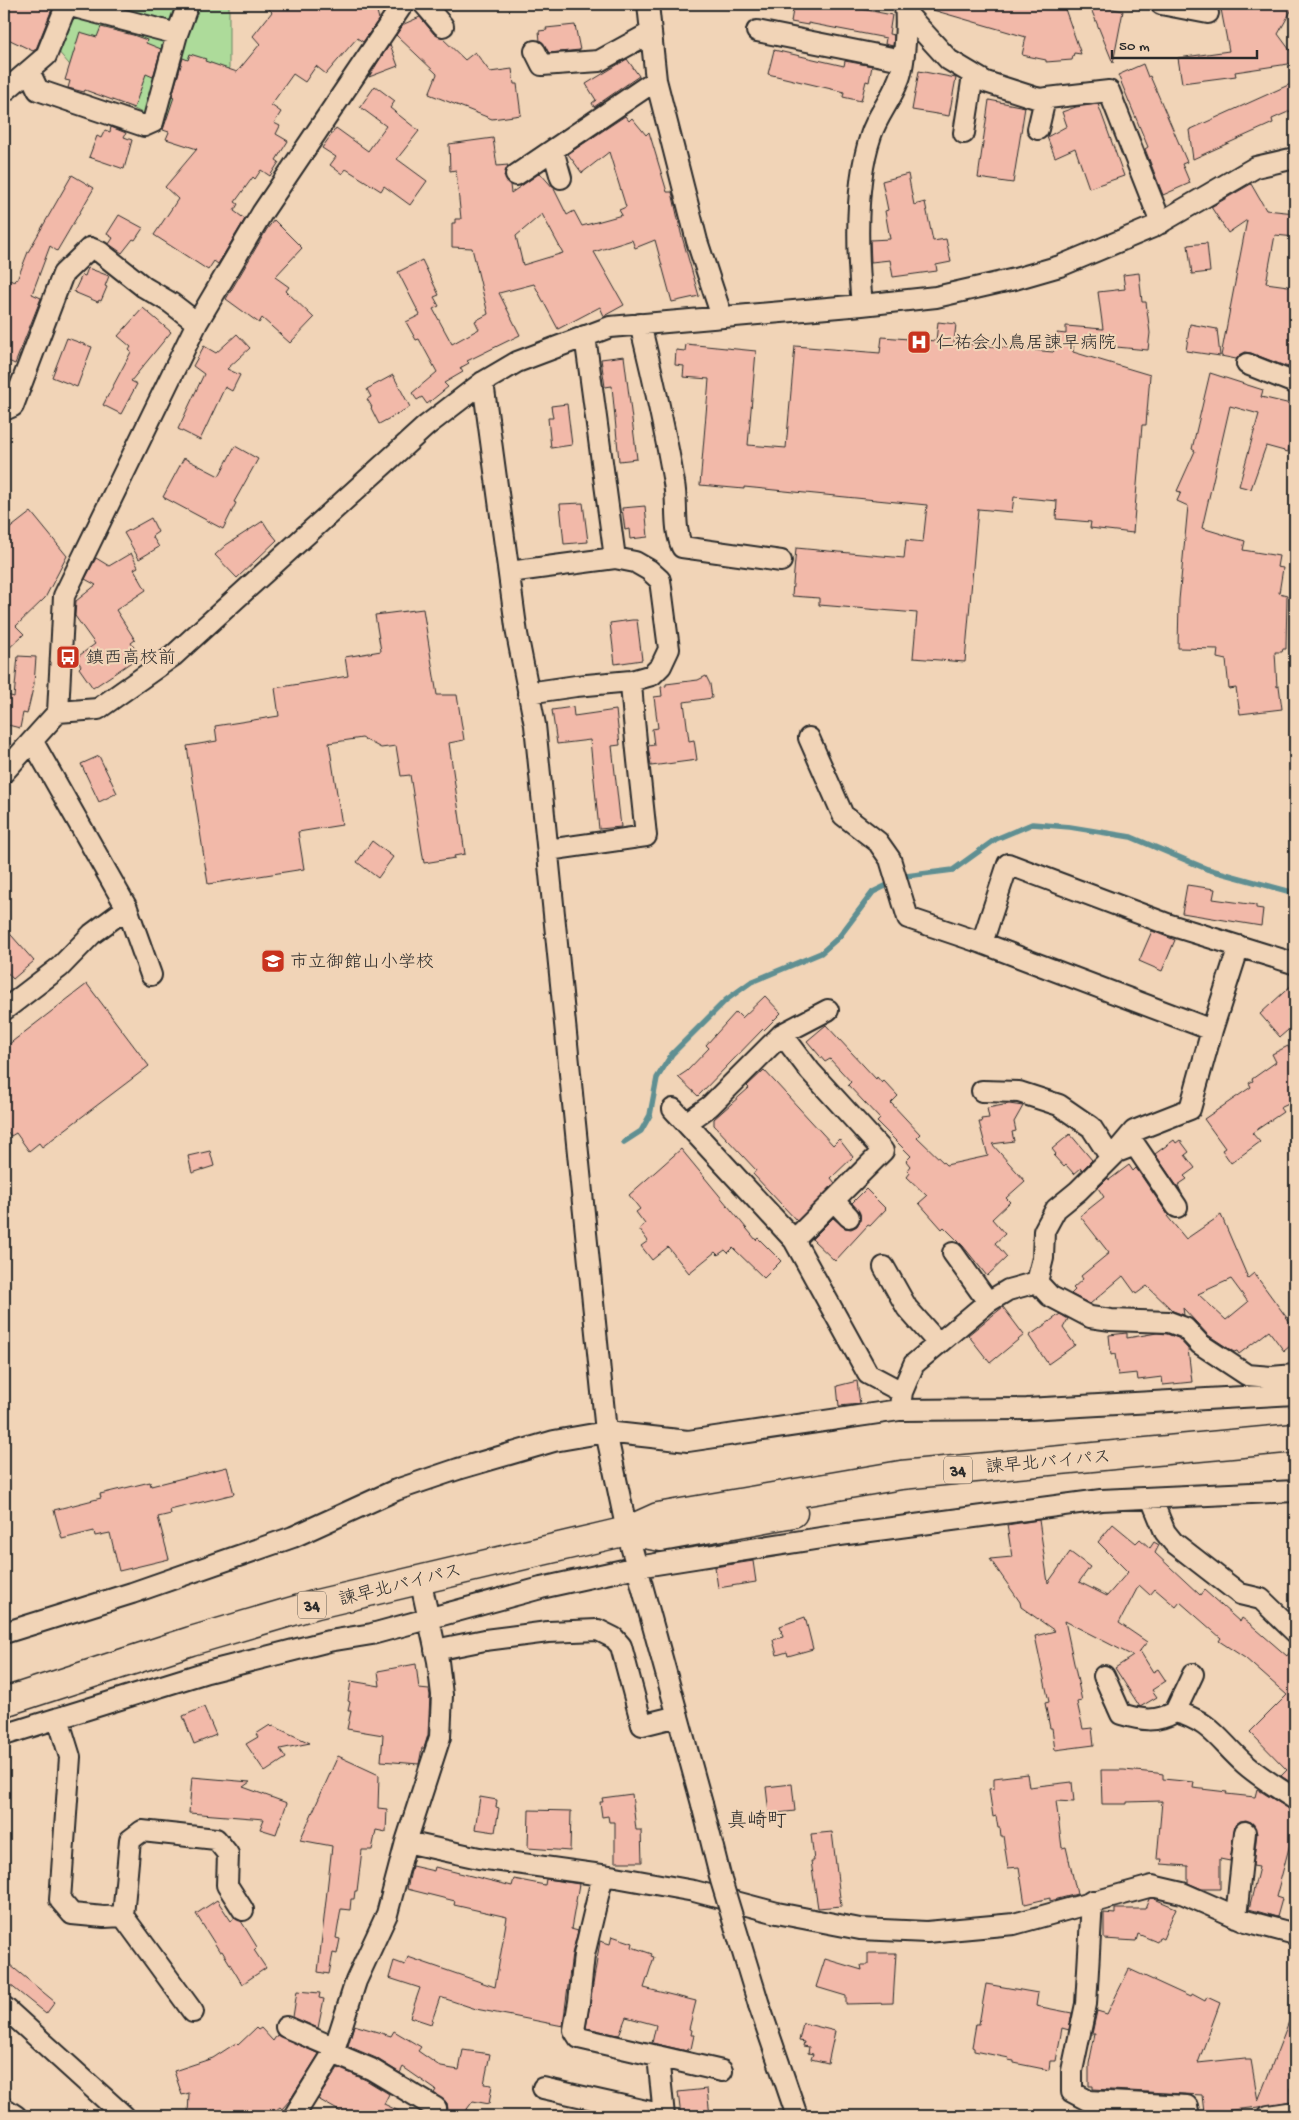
<svg xmlns="http://www.w3.org/2000/svg" width="1299" height="2120" viewBox="0 0 1299 2120" font-family="'Gochi Hand','Klee One',sans-serif">
  <rect width="100%" height="100%" fill="#f1d4b7"/>
  <filter id="ink" filterUnits="userSpaceOnUse"><feTurbulence type="fractalNoise" baseFrequency=".02" numOctaves="2"/><feDisplacementMap in="SourceGraphic" scale="10" xChannelSelector="R" yChannelSelector="G"/><feConvolveMatrix kernelMatrix="1 2 1 2 8 2 1 2 1" color-interpolation-filters="sRGB"/></filter>
  <g filter="url(#ink)">
    <path fill="#addb9a" stroke="#6c8362" d="M41,4H229V91L187,120L142,113L85,83L47,38Z"/>
    <g fill="none" stroke-linecap="round" stroke-linejoin="round">
      <path stroke="#5e8f92" stroke-width="5.5" d="M624,1142L641,1131L650,1115L657,1078L672,1054L726,1000L751,982L821,953L839,937L873,892L906,876L953,870L996,839L1032,824L1070,827L1131,837L1207,869L1295,893"/>
    </g>
    <path fill="#f2b9a9" stroke="#2b2b2b" fill-rule="evenodd" d="M4,4H54L36,49L33,51L4,37Z
      M264,4H375L379,19L363,42L357,38L326,74L316,66L305,82L293,74L271,105L281,112L274,123L280,126L276,134L288,141L276,160L279,162L270,176L261,170L255,179L253,177L235,202L238,204L234,211L245,219L218,264L214,261L208,270L154,235L178,199L165,187L197,149L166,139L169,132L163,130L174,97L172,96L183,58L188,60L190,54L206,59L205,61L237,72L260,44L253,36L272,12Z
      M794,4H836L892,15L889,34L894,35L893,46L885,44L886,38L808,23V25L791,22Z
      M926,4H1052L1051,6L1065,9L1081,54L1074,53L1072,60L1046,62V60L1022,55L1026,37L926,8Z
      M1089,4L1123,11L1113,63Z
      M1220,4H1295L1278,34L1295,57V63L1235,72L1236,76L1182,83L1178,58L1229,51Z
      M420,17L434,34L441,37L465,60L475,52L490,72L512,69L514,84H517L521,115L492,119L429,94L437,74L396,35L404,24Z
      M575,25L580,50L549,53L540,41L539,31L547,30L546,28Z
      M101,27L133,35L147,40L146,43L161,49L153,77L146,74L134,108L85,90L84,92L68,88L70,81L65,80L80,32L97,37Z
      M390,44L398,66L369,77L378,62Z
      M774,50L844,66L845,61L872,66L869,82L866,81L861,101L843,97L844,92L768,74Z
      M627,59L639,76L594,107L592,103L596,100L586,84Z
      M1143,64L1148,77L1150,76L1187,162L1182,164L1190,183L1163,195L1145,149L1148,147L1118,75Z
      M919,71L956,78L949,116L912,110Z
      M1295,82V109L1272,119L1273,123L1193,159L1189,130Z
      M375,86L395,101L390,108L419,131L397,159L427,181L410,205L384,186L381,191L346,169L342,174L330,165L336,157L322,148L336,128L368,151L386,126L360,107Z
      M989,100L1025,107L1013,183L978,178Z
      M1098,104L1124,176L1089,188L1075,148L1055,157L1047,137L1067,126L1062,112L1076,107Z
      M625,116L629,121L632,118L646,135L649,132L667,192H672L681,233L699,296L672,302L655,240L635,248L632,240L594,252L624,305L604,316L600,307L558,329L534,284L499,293L520,335L467,361L469,363L460,368L463,372L444,383L448,387L427,404L422,397L417,400L412,393L437,372L419,339L416,340L406,322L420,315L398,272L422,260L439,295L434,297L439,306L433,309L452,344L479,329L475,321L488,314L472,248L452,247V223H455V219H461L456,170L450,171L449,144L493,138L497,166L508,165L504,176L510,185L511,193L540,173L554,189L567,215L574,211L582,226L622,215L619,210L626,207L609,152L582,173L568,154ZM542,214L563,253L523,265L516,236Z
      M111,127L126,133L124,137L132,140L124,169L89,157L97,136L101,138L105,130L110,132Z
      M908,174L914,205L925,202L933,241L946,239L951,262L936,265L937,271L893,277L890,260L871,262L870,240L890,239L885,211L888,210L882,181Z
      M72,175L94,188L57,251L50,246L32,294L41,298L15,364L4,359V296L10,280L14,282L15,279L17,280L28,252Z
      M1251,184L1266,210L1295,213V237L1275,235L1266,283L1295,287V368L1285,366L1251,353L1245,352L1236,359L1221,356L1247,220L1228,233L1211,207Z
      M119,215L143,228L135,240L133,239L122,253L109,244L113,238L107,234Z
      M274,220L302,248L275,277L289,287L286,291L314,318L290,343L262,318L259,323L226,299L267,229Z
      M1207,243L1210,272L1192,274L1188,245Z
      M88,268L109,276L105,286L107,287L101,301L99,300L98,302L74,292L82,275L85,276Z
      M1139,273L1142,302H1146L1150,333L1148,350L1074,343L1073,352L1150,375L1146,425H1142L1133,533L1090,528L1091,522L1056,519L1057,501L1014,497L1012,512L978,509L965,662L913,658L917,613L819,605V598L792,596L796,548L904,558L906,540L923,542L927,505L744,487V489L700,485L709,379L683,377L684,366L675,365L676,350L685,351L686,344L756,351L748,445L786,448L795,346L880,353L882,337L936,341L938,322L956,324L954,343L1053,352L1055,350L1057,333L1066,334V326L1103,329L1098,292L1125,289L1123,275Z
      M143,308L171,332L131,381L137,384L121,414L103,405L131,352L129,350L131,347L118,336Z
      M1190,324L1217,329L1220,356L1186,351Z
      M237,334L250,348L227,369L240,375L232,391L225,387L200,440L178,429L204,374L193,366L204,346L216,353Z
      M67,338L92,347L77,387L52,377Z
      M624,356L637,459L619,461L612,386L605,387L601,359Z
      M1210,373L1263,390L1261,397L1295,405V421L1288,452L1266,446L1251,489L1239,486L1259,414L1230,406L1202,528L1245,541L1243,550L1279,556L1277,567L1283,568L1279,593L1287,595L1286,649H1283L1282,652H1275L1277,687L1279,686L1282,709L1240,714L1236,688L1229,689L1226,660L1217,658L1218,649L1178,648L1179,600L1188,506L1177,501L1181,492L1177,491L1195,451L1192,449Z
      M393,375L410,407L379,424L371,408L372,407L367,399L371,397L367,389Z
      M567,404L572,445L551,448L548,418H553L551,406Z
      M235,446L258,459L234,502L236,503L223,529L163,497L184,458L219,476Z
      M583,503L588,542L564,544L560,504Z
      M645,506L648,537L630,539L629,529L625,530L622,508Z
      M31,512L67,556L45,598L16,626L24,634L4,653V533Z
      M151,518L158,532L152,536L159,547L139,559L124,533Z
      M263,521L268,529L277,540L237,578L215,555L226,545Z
      M131,553L138,567L134,569L146,590L116,610L135,640L131,643L137,652L130,656L133,661L93,688L79,668L81,666L76,658L95,644L75,616L76,601L96,585L85,579L96,558L109,566Z
      M423,609L437,695H457L464,740L449,743L465,854L454,856L455,858L424,863L410,775L401,776L396,746L381,748L362,738L329,743L342,825L298,832L304,869L208,884L187,746L217,741L215,726L279,716L275,688L348,676L345,657L381,651L375,615Z
      M632,620H637L642,660L615,664L610,623Z
      M18,656L36,657L34,684L27,714L23,713L20,728L4,724V710L7,695L14,697Z
      M706,676L710,684L712,698L684,702L689,741L694,740L697,760L651,766L648,746L654,745L652,729L658,728L654,697L662,696L661,687L666,686V684L698,680Z
      M573,707L574,716L616,710L620,745L612,746L621,827L599,829L590,740L557,744L552,710Z
      M99,756L117,793L99,802L81,764Z
      M372,841L393,857L378,878L357,862Z
      M1187,885L1215,889L1213,899L1256,905V908L1263,909L1261,926L1182,913Z
      M4,927L34,961L13,979L4,969Z
      M1152,931L1175,940L1162,971L1139,961Z
      M1295,982V1024L1280,1037L1260,1014Z
      M87,984L149,1066L42,1147L39,1143L29,1151L16,1133L11,1136L4,1127V1048Z
      M765,996L781,1013L764,1030L763,1029L698,1096L678,1077L687,1071L709,1048L706,1045L736,1012L742,1018Z
      M826,1025L876,1079L877,1077L882,1083L884,1081L898,1096L891,1103L920,1134L917,1137L946,1165L988,1156L979,1122H982L981,1119L989,1118L987,1108L1009,1104L1023,1106L1014,1122L1016,1131L1012,1132L1014,1141L992,1144L1025,1181L1006,1198L1010,1202L992,1219L1005,1234L995,1243L1007,1257L987,1276L963,1246L944,1227L942,1229L919,1203L927,1196L907,1177L910,1173L907,1170L910,1166L906,1161L911,1156L877,1122L880,1119L848,1085L851,1082L830,1059L825,1062L807,1041Z
      M1288,1046L1295,1061V1101L1280,1108L1283,1112L1252,1133L1260,1142L1231,1163L1222,1150L1225,1148L1204,1119L1251,1087L1249,1083L1253,1081L1252,1079L1276,1062L1272,1054Z
      M764,1070L833,1145L839,1139L853,1157L831,1178L835,1183L797,1221L753,1174L756,1170L714,1125V1119L749,1088L747,1086Z
      M1070,1134L1092,1160L1082,1170L1081,1168L1074,1174L1066,1165L1064,1167L1054,1156L1056,1154L1052,1149Z
      M1174,1140L1176,1143L1180,1140L1189,1152L1185,1155L1195,1168L1184,1176L1187,1179L1178,1185L1181,1192L1155,1154Z
      M681,1149L756,1240L758,1238L781,1261L764,1278L733,1248L728,1253L725,1250L718,1255L715,1252L689,1273L668,1247L652,1260L641,1246L648,1241L639,1229L645,1224L636,1212L640,1209L629,1195Z
      M210,1151L214,1166L192,1173L188,1156Z
      M1129,1165L1133,1171L1136,1168L1168,1215L1167,1216L1186,1239L1221,1215L1248,1278L1254,1273L1295,1329V1342L1284,1351L1269,1331L1239,1354L1237,1351L1234,1352L1208,1335L1183,1308L1184,1315L1173,1311L1147,1286L1136,1294L1123,1276L1090,1304L1071,1294L1075,1290L1073,1288L1083,1279L1081,1276L1109,1253L1080,1216L1104,1197L1098,1188L1108,1178L1109,1180ZM1231,1279L1248,1302L1226,1320L1198,1294Z
      M866,1189L886,1209L870,1226L868,1225L835,1261L812,1239L833,1218L845,1228L851,1229L857,1226L860,1220V1214L850,1201L852,1203Z
      M1003,1307L1024,1335L990,1363L968,1335Z
      M1060,1314L1068,1319L1063,1328L1075,1345L1048,1364L1029,1336Z
      M1127,1333V1338L1157,1333L1167,1334L1178,1338L1188,1349L1192,1382L1163,1385L1162,1377L1138,1380L1137,1373L1118,1375L1115,1354L1111,1355L1109,1335Z
      M857,1381L860,1404L839,1406L837,1386Z
      M227,1467L234,1494L170,1510L171,1514L158,1517L169,1559L119,1571L110,1533L95,1536L94,1531L62,1539L54,1510L101,1498L100,1494L150,1482L151,1486Z
      M1039,1520L1048,1583L1070,1552L1090,1567L1079,1582L1107,1596L1128,1572L1098,1542L1113,1524L1136,1543L1140,1539L1150,1548L1154,1542L1159,1545L1155,1553L1200,1595L1204,1590L1240,1622L1242,1618L1249,1623L1287,1656L1295,1644V1785L1281,1776L1287,1770L1250,1732L1287,1695L1245,1658L1219,1641L1221,1638L1180,1602L1176,1607L1155,1589L1150,1595L1139,1585L1119,1623L1147,1642L1138,1653L1140,1651L1153,1672L1158,1669L1166,1681L1152,1690L1157,1697L1140,1707L1115,1668L1133,1656L1065,1621L1082,1701L1077,1702L1083,1729L1092,1728L1094,1745L1055,1750L1052,1728H1050L1045,1703L1049,1702L1035,1636L1055,1631L1021,1607L1020,1602L990,1559L1012,1557L1007,1525Z
      M753,1561L756,1582L718,1588L715,1567Z
      M805,1617L813,1649L788,1656L787,1652L777,1655L773,1640L783,1637L780,1626Z
      M416,1664L419,1689L429,1690L430,1695L428,1735L424,1748H422L419,1764L381,1761L383,1735L347,1729L351,1711H348L350,1702L348,1701L351,1681L380,1686L378,1671Z
      M204,1707L216,1735L194,1744L183,1716Z
      M270,1725L272,1727L273,1726L310,1743L280,1749L286,1758L265,1772L246,1744L258,1737L256,1734Z
      M338,1756L379,1775L378,1808L387,1809L386,1832L376,1830L372,1850H362L357,1891H355L354,1899H351L350,1910L341,1909L336,1938L340,1939L337,1954L333,1953L329,1974L318,1972L332,1846L300,1840Z
      M1101,1770H1124L1157,1773L1163,1774V1779L1194,1782L1193,1788L1227,1792L1226,1794L1255,1797L1257,1789L1289,1809L1295,1811V1841L1291,1840L1276,1897L1282,1899L1277,1917L1249,1909L1259,1867L1253,1866L1257,1833L1252,1823L1246,1820L1240,1821L1235,1825L1230,1861L1220,1859V1889H1202L1188,1883V1866L1161,1864L1162,1859H1157L1162,1801L1127,1802V1804H1102Z
      M1027,1774L1029,1787L1072,1782L1074,1802L1056,1801L1062,1848L1066,1847L1077,1894L1050,1901V1898L1025,1904L1019,1867L1008,1868L1003,1836H1001L1000,1828H998L996,1816L993,1817L989,1789L994,1788V1778Z
      M192,1777L250,1782L243,1787L287,1803L276,1834L260,1829L264,1819L189,1813Z
      M792,1784L795,1811L769,1814L766,1787Z
      M632,1794L636,1830H641L642,1862H615V1822H609L608,1816L602,1817L600,1802H603L602,1798Z
      M480,1797L497,1800L496,1807L499,1808L495,1832L475,1829Z
      M529,1810L571,1811L570,1851L528,1848Z
      M832,1832L841,1906L818,1908L811,1861H814L811,1834Z
      M412,1866L434,1871L435,1867L512,1886L514,1879L545,1885L546,1879L579,1884L571,1929L578,1931L572,1954L563,2026L476,2009L440,1997L431,2024L410,2017L420,1988L389,1978L394,1961L405,1965L408,1957L495,1987L507,1917L454,1905L455,1901L407,1889Z
      M1152,1898L1176,1908L1163,1939L1159,1937L1157,1942L1138,1934L1136,1941L1104,1939V1913L1115,1914V1909H1145L1149,1899Z
      M217,1900L231,1921L235,1918L241,1921L257,1947L254,1950L266,1968L242,1984L222,1951L220,1952L196,1914Z
      M612,1936L633,1943L632,1947L652,1954L651,1956L654,1957L644,1988L696,2001L689,2029L692,2030L691,2035H694L691,2049H688L687,2051L652,2043L656,2025L626,2017L619,2035L586,2028L600,1941L610,1944Z
      M868,1953H896L893,2003L846,2004V1996L816,1987L825,1959L862,1970L861,1965H868Z
      M4,1960L55,2002L46,2014L4,1980Z
      M1129,1969L1190,1997L1192,1994L1205,2001L1207,1997L1220,2003L1198,2063L1245,2058V2060H1251L1258,2101L1295,2006V2088H1290L1291,2101L1259,2107L1204,2113L1202,2095L1093,2089V2086H1089V2064L1095,2034H1092L1097,2011L1107,2014Z
      M986,1984L1038,1993L1036,2006L1072,2013L1069,2030L1062,2028L1056,2061H1050L1049,2070L1014,2063V2061L1008,2060L1009,2058L974,2051V2048L972,2047L976,2024H979Z
      M297,1991L320,1993L319,1998L324,1999L318,2028L293,2017Z
      M803,2023L835,2031L828,2063L811,2059L813,2054L808,2053L809,2047L803,2046L804,2042L799,2041Z
      M354,2025L391,2036L394,2031L421,2047L418,2051L441,2067L459,2070L463,2050L490,2054L484,2084L492,2085L489,2104L473,2101L462,2116H444L448,2109L447,2103L434,2093L436,2090L403,2067L400,2073L376,2058L348,2046Z
      M256,2028L258,2030L261,2028L273,2041L277,2035L319,2054L290,2100L282,2109L280,2107L268,2116H188L189,2093L182,2095L174,2071L213,2058L236,2043L238,2045Z
      M338,2068L366,2080L389,2094L384,2104L409,2116H348L318,2099Z
      M707,2089L710,2116H681L678,2092Z"/>
    <g fill="none" stroke-linecap="round" stroke-linejoin="round">
      <g stroke="#2b2b2b" stroke-width="24">
        <path id="minor" d="M424,4L443,26
          M648,4L656,80L697,241L722,317
          M1161,4L1208,13
          M67,5L177,34L188,4
          M906,13L949,60L986,82L1039,99L1109,91L1161,223
          M757,31L902,60
          M535,51L542,65L599,61L650,33
          M29,71L38,90L144,126L153,122L177,34
          M4,92L46,56L67,4
          M1038,129L1045,99
          M964,133L973,75
          M553,150L561,178
          M516,175L656,80
          M862,305C857,253 854,185 871,135C877,116 891,100 898,81C905,67 907,22 905,6
          M640,324C653,377 665,429 674,483C678,504 673,527 682,547L781,561
          M585,336L615,558
          M1247,364L1295,383
          M483,382L517,634L535,725L606,1432L627,1531L702,1804
          M4,410L13,406L63,274L90,248L100,252L144,287L171,303L197,323
          M509,572L615,558L635,562L649,570L660,580L669,649L661,666L652,675L631,681
          M528,693L576,686L631,681C634,733 641,784 646,836L548,850
          M58,712L98,709L173,656L426,426L483,382L517,362L610,327L862,305L936,297L1015,279L1060,266L1153,227L1256,167L1295,158
          M809,738L843,815L878,842L890,859L908,918L982,943
          M33,742L127,908L151,975
          M4,772L58,712L64,596L197,323L262,213L403,4
          M1239,946L1212,1030L982,943L1008,864L1170,925L1293,963L1295,964
          M4,1010L60,967L92,934L127,908
          M782,1034L810,1071L883,1151L794,1240
          M982,1091L1019,1092L1059,1105L1091,1127L1111,1158
          M673,1109L794,1240L868,1374L902,1392L900,1406
          M686,1123L710,1106L782,1034L828,1010
          M1118,1150L1134,1131L1190,1109L1212,1030
          M834,1201L849,1217
          M953,1253L988,1302
          M884,1267L907,1308L938,1343
          M1037,1282L1050,1296L1090,1317L1111,1320L1169,1322L1185,1328L1200,1344L1247,1375L1271,1377L1295,1375
          M902,1392L914,1364L988,1302L1008,1290L1037,1282L1043,1258L1044,1231L1056,1209L1078,1191L1117,1152L1135,1145L1177,1207
          M1151,1498L1165,1532L1173,1542L1240,1594L1261,1599L1295,1632
          M420,1579L438,1661L442,1695L440,1737L406,1842L479,1858L616,1877L694,1891L777,1913L860,1929L927,1932L1014,1924L1152,1886L1182,1893L1246,1921L1295,1934
          M4,1633L132,1593L293,1537L396,1490L458,1469L554,1441L606,1432L688,1441L899,1410L1027,1409L1295,1394
          M435,1650L485,1640L548,1632L598,1630L614,1638L621,1646L642,1725L678,1716
          M1193,1674L1175,1712C1210,1720 1220,1742 1245,1764C1261,1778 1278,1788 1295,1799
          M1104,1676L1121,1714C1141,1720 1156,1723 1175,1712
          M58,1718L70,1757L60,1900L72,1914L104,1917L123,1916L193,2012
          M4,1735L207,1672L329,1641L372,1634L541,1588L637,1567L840,1535L1101,1500L1295,1491
          M603,1875L584,1955L579,2002L574,2030L579,2038L722,2071
          M1092,1901L1086,2004L1072,2071V2092L1089,2101L1187,2106L1189,2116
          M123,1916L130,1840L142,1831L216,1839L228,1854L227,1885L243,1910
          M1236,1917L1245,1832
          M759,2005L797,2116
          M4,2007L124,2116
          M286,2027L335,2048
          M333,2053L371,2069L436,2108
          M658,2056L664,2116
          M543,2088L664,2115
          M4,2108L16,2116
          M294,2116L333,2053L356,1981L387,1914L406,1842
          M1268,2116L1295,2112"/>
      </g>
      <g stroke="#2b2b2b" stroke-width="31">
        <path id="highway" d="M627,1531L661,1537L793,1513
          M4,1702L191,1641L317,1604L627,1531L658,1517L901,1475L1295,1438"/>
      </g>
      <use href="#minor" stroke="#f1d4b7" stroke-width="20"/>
      <use href="#highway" stroke="#f1d4b7" stroke-width="28"/>
      <g stroke="#2b2b2b" stroke-width="24" stroke-linecap="butt">
        <path id="minor-bridge" d="M702,1804L721,1880L759,2005"/>
      </g>
      <use href="#minor-bridge" stroke="#f1d4b7" stroke-width="20"/>
    </g>
  </g>
  <defs>
    <g id="hospital-square" transform="scale(1.25)"><rect x="-9" y="-9" width="18" height="18" rx="4" fill="#c8321e" stroke="#f1d4b7"/><path d="M-5-5h3v3.5h4V-5h3V5h-3V1.5h-4V5h-3Z" fill="#fff"/></g>
    <g id="bus-square" transform="scale(1.25)"><rect x="-9" y="-9" width="18" height="18" rx="4" fill="#c8321e" stroke="#f1d4b7"/><path d="M-5-6H5V4H4V6H2V4H-2V6H-4V4H-5ZM-3.5-4V0h7V-4ZM-3.5 1.2v1.5H-2V1.2ZM2 1.2v1.5H3.5V1.2Z" fill="#fff"/></g>
    <g id="school-square" transform="scale(1.25)"><rect x="-9" y="-9" width="18" height="18" rx="4" fill="#c8321e" stroke="#f1d4b7"/><path d="M0-5L7-2L0 1L-7-2ZM-4 1L0 2.5L4 1V4Q0 6-4 4Z" fill="#fff"/></g>
  </defs>
  <g fill-rule="evenodd">
    <use href="#hospital-square" x="919" y="342"/>
    <use href="#bus-square" x="68" y="657"/>
    <use href="#school-square" x="273" y="961"/>
  </g>
  <g text-anchor="middle" stroke-width="4.5" stroke-linejoin="round" paint-order="stroke">
    <g fill="#f1d4b7" stroke="#665e55" stroke-width="1">
      <rect x="944" y="1456.5" width="28" height="27" rx="4"/>
      <rect x="298" y="1591.5" width="28" height="27" rx="4"/>
    </g>
    <g font-size="16" font-weight="bold" fill="#2b2b2b">
      <text x="958" y="1476">34</text>
      <text x="312" y="1611">34</text>
    </g>
    <g font-size="18" fill="#2b2b2b" stroke="#f1d4b7" text-anchor="start">
      <text x="936" y="348">仁祐会小鳥居諫早病院</text>
      <text x="86" y="663">鎮西高校前</text>
      <text x="290" y="967">市立御館山小学校</text>
    </g>
    <g font-size="18" fill="#2b2b2b" stroke="#f1d4b7">
      <text transform="translate(1048 1461) rotate(-5)" y="6">諫早北バイパス</text>
      <text transform="translate(400 1584) rotate(-14)" y="6">諫早北バイパス</text>
    </g>
    <g font-size="20" fill="#2b2b2b" stroke="#f1d4b7">
      <text x="757" y="1826">真崎町</text>
    </g>
  </g>
  <rect width="1299" height="2120" fill="none" stroke="#f1d4b7" stroke-width="20"/>
  <rect x="10" y="10" width="1279" height="2100" fill="none" stroke="#2b2b2b" stroke-width="2" filter="url(#ink)"/>
  <path d="M1112 50v8h145v-8" fill="none" stroke="#2b2b2b" stroke-width="2.5"/>
  <text x="1119" y="50" font-size="15" fill="#2b2b2b" stroke="#f1d4b7" stroke-width="4" paint-order="stroke">50 m</text>
</svg>
